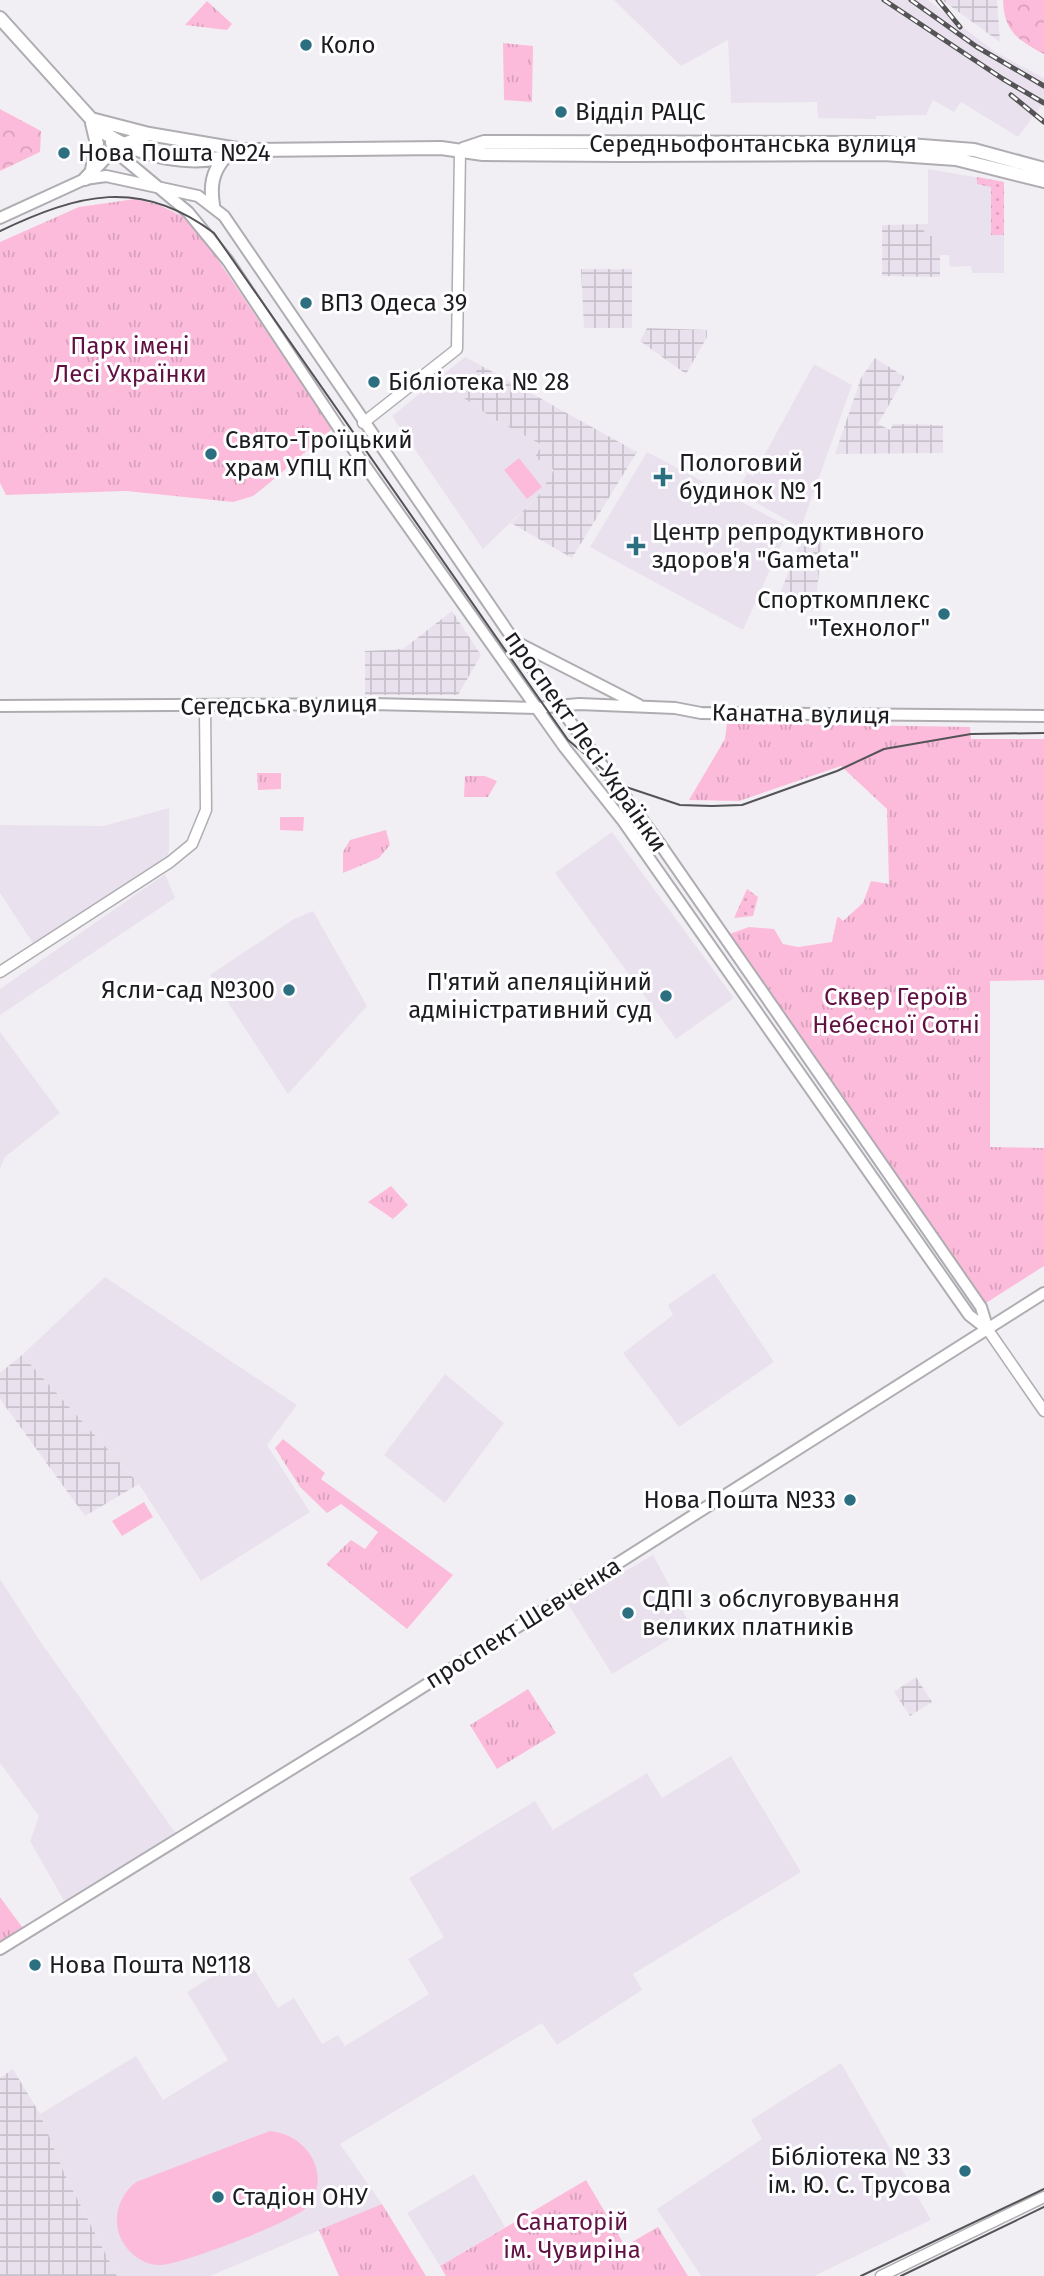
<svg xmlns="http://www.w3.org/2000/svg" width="1044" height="2276" viewBox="0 0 1044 2276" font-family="'Fira Sans',sans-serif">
  <defs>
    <pattern id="industrial-grid" width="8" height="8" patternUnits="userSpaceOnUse" patternTransform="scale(1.75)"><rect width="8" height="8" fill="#e9e2ee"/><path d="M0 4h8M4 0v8" fill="none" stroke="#c7c1cc"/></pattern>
    <pattern id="grass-dots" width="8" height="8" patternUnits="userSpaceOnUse" patternTransform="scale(1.75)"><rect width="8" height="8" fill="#fcbbdb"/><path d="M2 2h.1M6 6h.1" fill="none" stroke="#d7a0bc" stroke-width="1.8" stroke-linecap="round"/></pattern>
    <pattern id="forest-crowns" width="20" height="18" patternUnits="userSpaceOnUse" patternTransform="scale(1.75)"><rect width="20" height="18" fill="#fcbbdb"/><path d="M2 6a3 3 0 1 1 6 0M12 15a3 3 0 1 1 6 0" fill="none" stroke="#d7a0bc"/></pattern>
    <pattern id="park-tufts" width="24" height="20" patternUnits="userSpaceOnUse" patternTransform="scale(1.75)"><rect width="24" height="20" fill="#fcbbdb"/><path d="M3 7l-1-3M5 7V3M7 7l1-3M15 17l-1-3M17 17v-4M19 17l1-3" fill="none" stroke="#d7a0bc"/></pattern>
  </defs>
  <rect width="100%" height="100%" fill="#f2eff4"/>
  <path fill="#e9e2ee" d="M614,0H928L995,52L1044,78V102L1018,137L961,102L954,112L933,100L926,115L876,116V119L818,118L817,102L731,103L728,40L681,66Z
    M928,169L1004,182V273H972L971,266L950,267L949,255H932V236H924V224H928Z
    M465,357L480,365L461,396L494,419L542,445L555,470L539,495L483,549L392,416Z
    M814,364L852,385L801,528L737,492L747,473L753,476Z
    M647,452L789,527L743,630L590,547Z
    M169,808V851L166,861L36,948L0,893V825L103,826Z
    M612,832L734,998L676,1039L555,873Z
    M165,874L175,898L0,1015V989Z
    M313,911L367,1006L288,1094L210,975L294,919Z
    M0,1032L60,1113L5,1157L0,1168Z
    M714,1273L774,1362L679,1427L623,1353L673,1315L668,1305Z
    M105,1277L297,1405L267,1445L310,1512L201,1581L139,1484L22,1355Z
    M445,1374L504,1423L445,1503L384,1455Z
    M653,1555L691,1626L612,1674L568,1604Z
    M0,1579L40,1641L179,1838L67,1906L30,1841L39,1816L0,1763Z
    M731,1756L801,1872L633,1974L642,1990L557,2045L542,2023L340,2144L382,2204L210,2276H117L65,2175L40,2114L136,2056L163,2100L228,2060L187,1992L246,1956L278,2008L294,1998L322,2044L338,2035L345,2046L429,1994L408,1959L444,1937L409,1878L535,1801L553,1830L647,1773L662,1798Z
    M841,2063L931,2220L814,2276H701L657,2209L762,2139L751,2120Z
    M474,2174L505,2227L440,2266L407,2213Z"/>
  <path fill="url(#industrial-grid)" d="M942,0H997L1000,42Z
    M924,224V236H932V255H940V277L882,276V225Z
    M581,269H632V328H584Z
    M647,328L707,330V337L686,374L640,341Z
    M875,358L905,377L878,424L890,430L893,424L943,425V453L835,454L861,378Z
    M480,365L637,452L572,558L511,523L539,495L554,470L535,457L542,445L494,419L461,396Z
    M806,525L823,535L815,609L774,610Z
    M452,611L481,655L458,695H365V651L403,649Z
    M22,1355L139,1484L85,1516L0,1399V1373Z
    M916,1677L932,1702L910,1716L894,1692Z
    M13,2069L40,2114L65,2175L117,2276H0V2078Z"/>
  <path fill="url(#grass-dots)" d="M977,177L1004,182V235H991V187L977,184Z
    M747,889L758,897L753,916L734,918Z"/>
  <path fill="url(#forest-crowns)" d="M1003,0H1044V54C1018,40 1004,32 1003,0Z
    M0,109L41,131L40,152L0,171Z"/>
  <path fill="url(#park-tufts)" d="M207,1L232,24L227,30L185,25Z
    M503,43L533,46L532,102L504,100Z
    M135,199L159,205L182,216L208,245L332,429L267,485L253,496L233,502L126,491L6,495L0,483V242L79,207Z
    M727,723L970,727L971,739H1044V980L990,981V1147L1044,1148V1266L986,1303L727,935L749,927L774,929L783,944L798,947L832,942L837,918L839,917L843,921L863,903L871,881L889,884L887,809L841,766L739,801L689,800L725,739Z
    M257,773H281V789L258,790Z
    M465,776H485L497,781L488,797H464Z
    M386,830L390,845L379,858L343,873V852L350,840Z
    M391,1186L408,1205L393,1219L368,1202Z
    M283,1439L325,1473L321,1479L453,1575L407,1629L326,1564L351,1540L365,1549L378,1532L341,1504L327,1513L300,1487L275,1448Z
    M528,1689L556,1733L497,1769L470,1725Z
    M0,1897L25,1931L0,1947Z
    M586,2180L625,2246L658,2227L688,2276H446L440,2266Z
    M382,2204L426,2276H339L319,2230Z"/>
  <path fill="#fcbbdb" d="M519,458L542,487L527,499L504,470Z
    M280,817H304L303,831L280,830Z
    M144,1502L153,1517L122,1536L112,1521Z
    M270,2131C308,2134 334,2177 306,2208C294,2221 176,2267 158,2265C141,2264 125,2251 119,2234C113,2214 120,2195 136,2182Z"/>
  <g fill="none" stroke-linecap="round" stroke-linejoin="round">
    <g stroke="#afadb1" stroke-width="13">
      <path id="tertiary" d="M363,423L457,349L460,151
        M0,972L170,862L192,844L206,810L205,706
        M988,1330L1044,1411
        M881,2276L1044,2197"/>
    </g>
    <g stroke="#afadb1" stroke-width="14">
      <path id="secondary" d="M111,143L122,157L188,212L228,261L344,436L565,748L623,821L969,1315L987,1329
        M0,218L85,179L106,176L198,196L224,216L558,705L660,844L981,1307L988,1330
        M516,642L639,705
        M0,706L371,704L537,708L579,704L675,708L701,713L1044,716
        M0,1949L358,1728L1044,1293"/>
    </g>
    <g stroke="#afadb1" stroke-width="16">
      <path id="primary" d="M0,18L103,132C140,157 196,170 239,152
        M91,119L149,134L243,150L441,148L483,154L621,155L884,154L956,159L1044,181
        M463,149L484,142L883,143L974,150L1044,169
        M92,170L97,144L92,123
        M85,179L114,148L149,134
        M213,205C210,186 212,172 225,157"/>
    </g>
    <use href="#tertiary" stroke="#fff" stroke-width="10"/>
    <use href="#secondary" stroke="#fff" stroke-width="10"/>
    <use href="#primary" stroke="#fff" stroke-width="12"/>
    <path stroke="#545356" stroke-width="2" d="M0,231C78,194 140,177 214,233L568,740L623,786L680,805L712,806L742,805L837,771L884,749L971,734L1044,733
      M861,2276L1044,2189
      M901,2276L1044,2207"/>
    <g stroke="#545356" stroke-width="5">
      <path id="rail" d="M884,0L1003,79L1044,103
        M911,0L977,47L1044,86
        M938,0L960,27
        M1011,95L1044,122"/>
    </g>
    <use href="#rail" stroke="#fefdff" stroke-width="2.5" stroke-dasharray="8" stroke-linecap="butt"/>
  </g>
  <g fill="#2c6f80" stroke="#fefdff" stroke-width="2.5">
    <circle cx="306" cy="45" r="7"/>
    <circle cx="561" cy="112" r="7"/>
    <circle cx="64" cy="153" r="7"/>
    <circle cx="306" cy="303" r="7"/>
    <circle cx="374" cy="382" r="7"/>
    <circle cx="211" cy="454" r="7"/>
    <path d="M659.5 466.5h7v7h7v7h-7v7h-7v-7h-7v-7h7z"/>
    <path d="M632.5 535.5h7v7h7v7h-7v7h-7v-7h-7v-7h7z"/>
    <circle cx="944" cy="614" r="7"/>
    <circle cx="289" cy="990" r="7"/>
    <circle cx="666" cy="996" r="7"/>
    <circle cx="850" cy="1500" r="7"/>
    <circle cx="628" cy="1613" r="7"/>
    <circle cx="35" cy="1965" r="7"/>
    <circle cx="965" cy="2171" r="7"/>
    <circle cx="218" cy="2197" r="7"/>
  </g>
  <g text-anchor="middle" stroke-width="6" stroke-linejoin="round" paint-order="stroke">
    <g font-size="24" fill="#1c1b1d" stroke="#fefdff" text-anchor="start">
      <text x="320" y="53">Коло</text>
      <text x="575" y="120">Відділ РАЦС</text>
      <text x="78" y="161">Нова Пошта №24</text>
      <text x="320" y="311">ВПЗ Одеса 39</text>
      <text x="388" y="390">Бібліотека № 28</text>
      <text x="225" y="448">Свято-Троїцький<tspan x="225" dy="28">храм УПЦ КП</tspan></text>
      <text x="679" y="471">Пологовий<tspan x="679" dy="28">будинок № 1</tspan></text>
      <text x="652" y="540">Центр репродуктивного<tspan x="652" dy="28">здоров'я "Gameta"</tspan></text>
      <text x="930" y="608" text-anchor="end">Спорткомплекс<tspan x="930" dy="28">"Технолог"</tspan></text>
      <text x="652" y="990" text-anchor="end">П'ятий апеляційний<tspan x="652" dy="28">адміністративний суд</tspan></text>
      <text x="275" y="998" text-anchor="end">Ясли-сад №300</text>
      <text x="836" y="1508" text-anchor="end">Нова Пошта №33</text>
      <text x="642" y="1607">СДПІ з обслуговування<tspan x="642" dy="28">великих платників</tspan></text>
      <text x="49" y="1973">Нова Пошта №118</text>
      <text x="951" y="2165" text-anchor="end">Бібліотека № 33<tspan x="951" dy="28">ім. Ю. С. Трусова</tspan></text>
      <text x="232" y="2205">Стадіон ОНУ</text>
    </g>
    <g font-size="24" fill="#1c1b1d" stroke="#fefdff">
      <text x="753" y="152">Середньофонтанська вулиця</text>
      <text transform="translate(279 705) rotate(-1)" y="8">Сегедська вулиця</text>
      <text transform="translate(801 714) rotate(1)" y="8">Канатна вулиця</text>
      <text transform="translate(586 741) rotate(55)" y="8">проспект Лесі Українки</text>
      <text transform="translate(523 1623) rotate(-32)" y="8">проспект Шевченка</text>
    </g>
    <g font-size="24" fill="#601142" stroke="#fefdff">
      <text x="130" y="354">Парк імені<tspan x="130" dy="28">Лесі Українки</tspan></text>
      <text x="896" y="1005">Сквер Героїв<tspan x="896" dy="28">Небесної Сотні</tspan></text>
      <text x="572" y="2230">Санаторій<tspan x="572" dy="28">ім. Чувиріна</tspan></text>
    </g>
  </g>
</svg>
